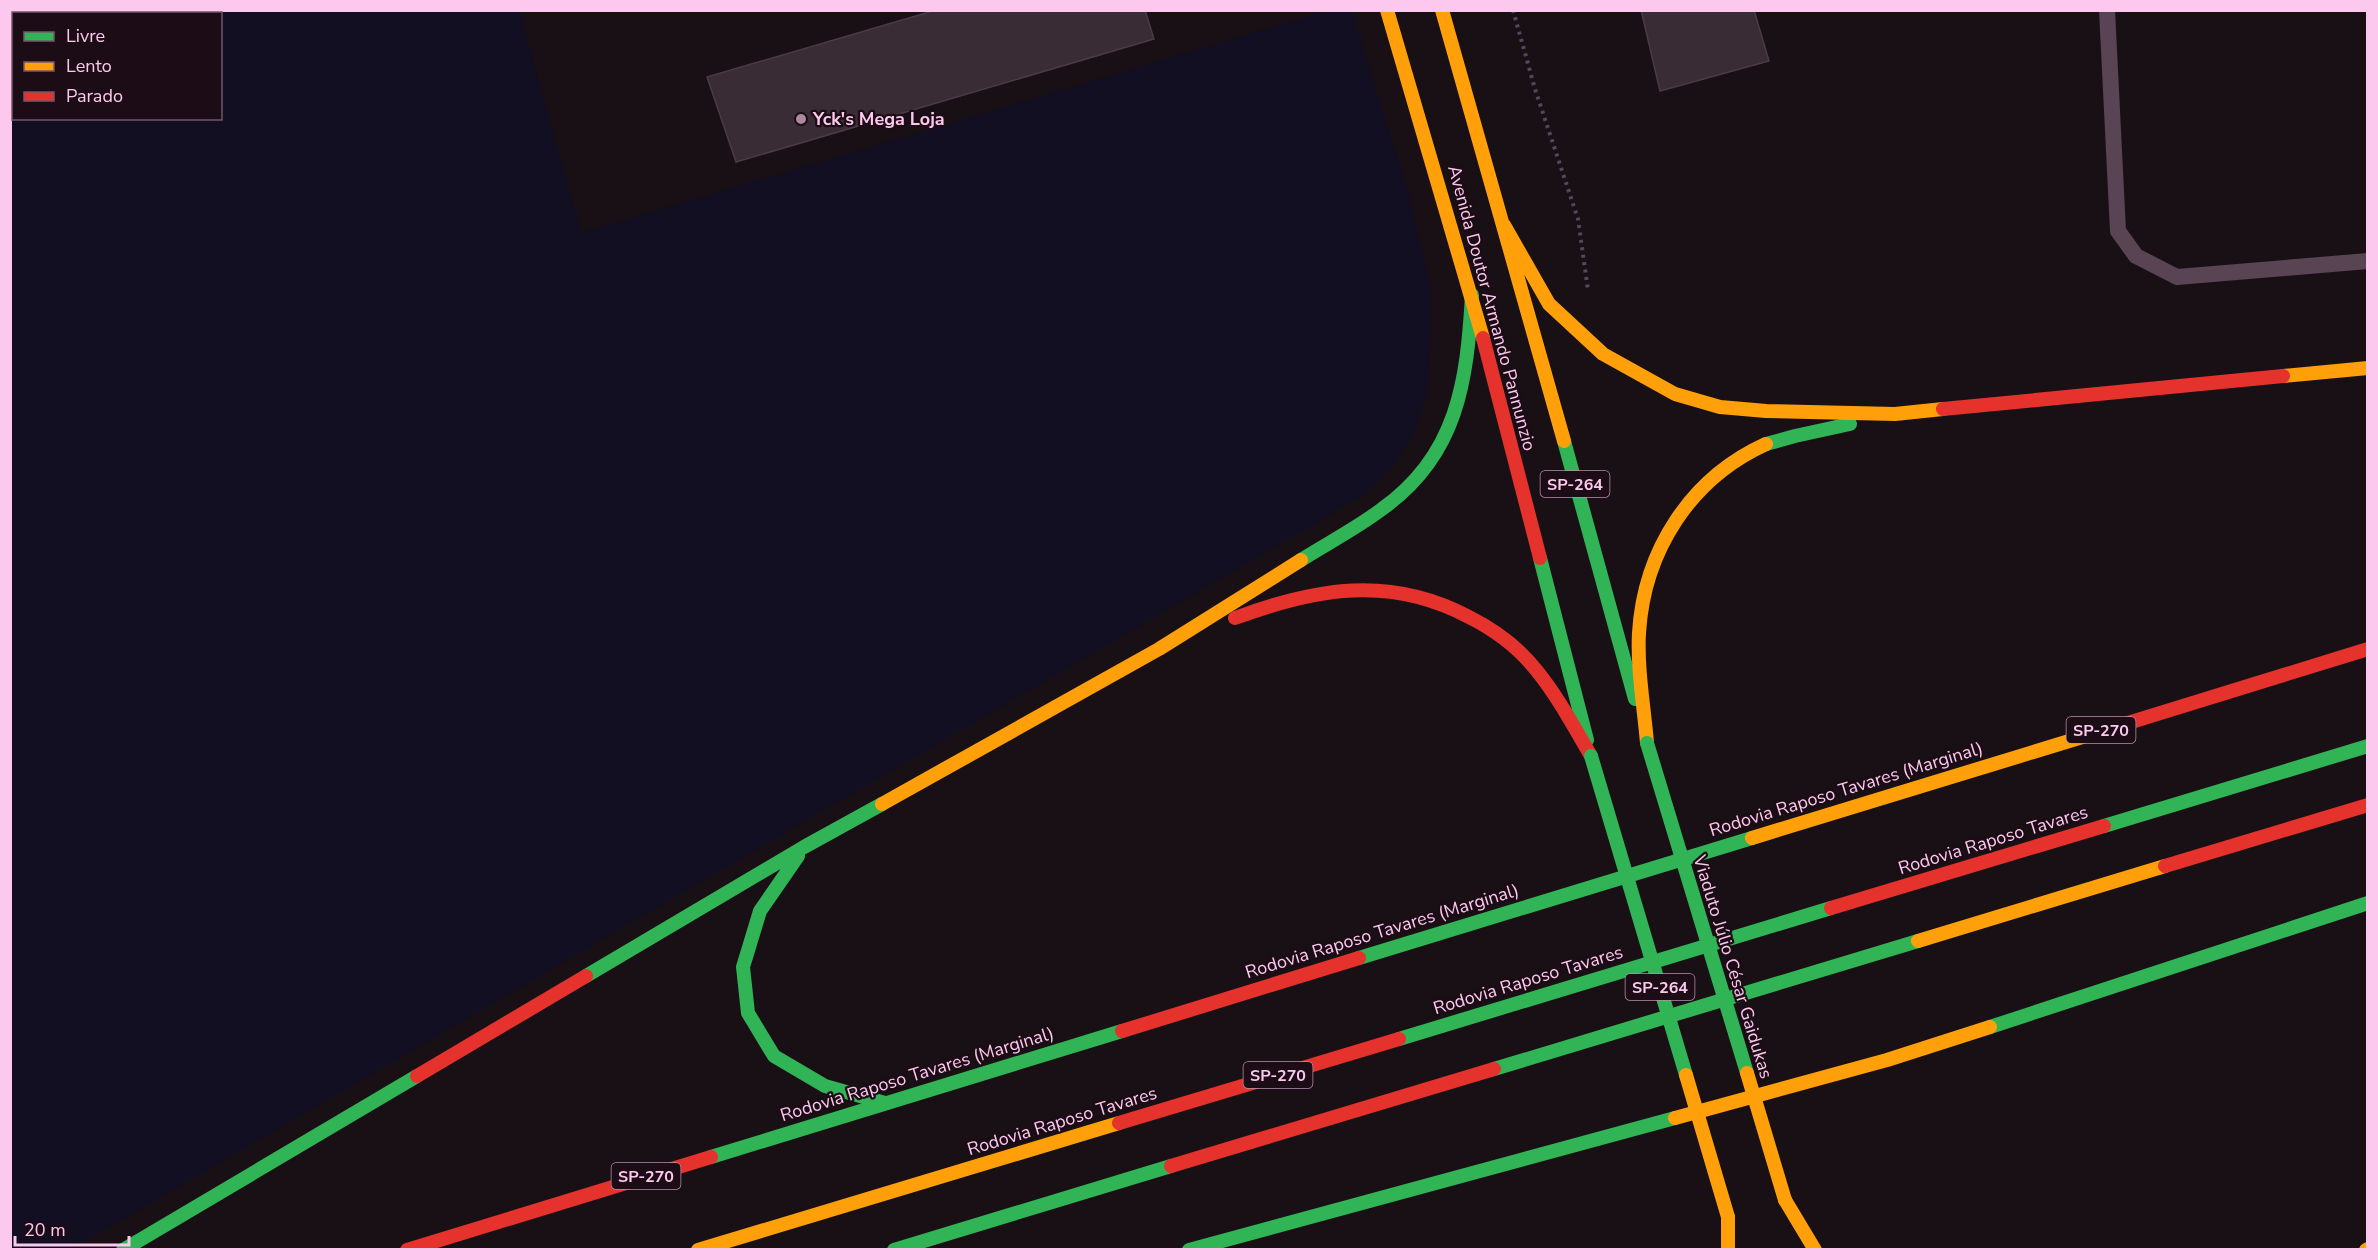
<svg xmlns="http://www.w3.org/2000/svg" width="2378" height="1260" viewBox="0 0 2378 1260" font-family="'Nunito Sans',sans-serif">
  <rect width="100%" height="100%" fill="#181014"/>
  <path fill="#130f22" fill-rule="evenodd" d="M10,11H519L581,233L1327,11H1351L1407,189L1431,288L1430,350L1427,393L1413,436L1392,466L1367,493L72,1249H11ZM14,14H220V118H14Z"/>
  <path fill="#3a2c35" stroke="#4c3a45" stroke-width="1.5" d="M936,10H1145L1154,39L736,162L707,77Z
    M1641,10H1754L1769,61L1660,91Z"/>
  <g fill="none" stroke-linecap="round" stroke-linejoin="round">
    <path stroke="#54465c" stroke-width="4" stroke-dasharray="3 4.5" stroke-linecap="butt" d="M1513,10L1535,89L1578,219L1588,290"/>
    <path stroke="#584453" stroke-width="16" d="M2107,10L2118,231L2136,256L2177,277L2368,261"/>
    <path stroke="#30b455" stroke-width="14" d="M1564,441L1635,699
      M1766,444L1795,436L1850,424
      M1540,558L1587,740
      M1301,560C1328,543 1357,528 1382,509C1458,455 1467,381 1472,295
      M2104,826L2368,746
      M798,856L760,911L743,967L748,1013L774,1056L825,1086L885,1103
      M1359,958L1752,838
      M586,976L804,847L882,804
      M1990,1027L2368,903
      M1399,1039L1831,908
      M1494,1069L1918,941
      M711,1157L1122,1031
      M123,1250L417,1076
      M894,1250L1171,1166
      M1189,1250L1675,1118"/>
    <path stroke="#ff9f0a" stroke-width="14" d="M1387,10L1483,338
      M1442,10L1564,441
      M1504,225L1549,304L1603,354L1675,394L1720,407L1766,411L1895,414L1943,409
      M2283,376L2368,368
      M1647,743C1644,707 1637,669 1639,633C1644,550 1691,478 1766,444
      M882,804L1159,649L1301,560
      M1752,838L2102,731
      M1918,941L2165,866
      M1675,1118L1887,1060L1990,1027
      M1785,1200L1815,1250
      M1728,1217V1250
      M698,1250L1119,1123
      M2366,1250L2368,1249"/>
    <path stroke="#e5322d" stroke-width="14" d="M1483,338L1540,558
      M1943,409L2283,376
      M1235,618C1316,588 1390,575 1469,617C1495,630 1519,648 1537,671C1558,697 1574,727 1591,756
      M2102,731L2368,649
      M2165,866L2368,805
      M1831,908L2104,826
      M1122,1031L1359,958
      M417,1076L586,976
      M1119,1123L1399,1039
      M1171,1166L1494,1069
      M407,1250L711,1157"/>
    <path stroke="#30b455" stroke-width="14" d="M1647,743L1747,1073
      M1591,756L1686,1075"/>
    <path stroke="#ff9f0a" stroke-width="14" d="M1747,1073L1785,1200
      M1686,1075L1728,1217"/>
  </g>
  <circle fill="#ac88a1" stroke="#1b0c15" stroke-width="2" cx="801" cy="119" r="6"/>
  <g text-anchor="middle" stroke-width="4.5" stroke-linejoin="round" paint-order="stroke">
    <g fill="#1b0c15" stroke="#b890ac" stroke-width="1.5">
      <rect x="1540.5" y="471" width="69" height="26" rx="4.5"/>
      <rect x="2066.5" y="717" width="69" height="26" rx="4.5"/>
      <rect x="1625.5" y="974" width="69" height="26" rx="4.5"/>
      <rect x="1243.5" y="1062" width="69" height="26" rx="4.5"/>
      <rect x="611.5" y="1163" width="69" height="26" rx="4.5"/>
    </g>
    <g font-size="16" font-weight="bold" fill="#fcc8ed">
      <text x="1575" y="490">SP-264</text>
      <text x="2101" y="736">SP-270</text>
      <text x="1660" y="993">SP-264</text>
      <text x="1278" y="1081">SP-270</text>
      <text x="646" y="1182">SP-270</text>
    </g>
    <g font-size="18" font-weight="bold" fill="#fcc8ed" stroke="#1b0c15" text-anchor="start">
      <text x="813" y="125">Yck's Mega Loja</text>
    </g>
    <g font-size="18" fill="#fcc8ed" stroke="#1b0c15">
      <text transform="translate(1492 308) rotate(75)" y="6">Avenida Doutor Armando Pannunzio</text>
      <text transform="translate(1846 789) rotate(-17)" y="6">Rodovia Raposo Tavares (Marginal)</text>
      <text transform="translate(1993 840) rotate(-17)" y="6">Rodovia Raposo Tavares</text>
      <text transform="translate(1382 931) rotate(-17)" y="6">Rodovia Raposo Tavares (Marginal)</text>
      <text transform="translate(1733 967) rotate(73)" y="6">Viaduto Júlio César Gaidukas</text>
      <text transform="translate(1528 980) rotate(-17)" y="6">Rodovia Raposo Tavares</text>
      <text transform="translate(917 1074) rotate(-17)" y="6">Rodovia Raposo Tavares (Marginal)</text>
      <text transform="translate(1062 1121) rotate(-17)" y="6">Rodovia Raposo Tavares</text>
    </g>
  </g>
  <rect width="2378" height="1260" fill="none" stroke="#fcc8ed" stroke-width="24"/>
  <rect x="12" y="12" width="210" height="108" fill="#1b0c15" stroke="#75576b" stroke-width="1.5"/>
  <rect x="24" y="32" width="30" height="9" fill="#30b455" stroke="#75576b" stroke-width="1.5"/>
  <text x="66" y="42" font-size="18" fill="#fcc8ed">Livre</text>
  <rect x="24" y="62" width="30" height="9" fill="#ff9f0a" stroke="#75576b" stroke-width="1.5"/>
  <text x="66" y="72" font-size="18" fill="#fcc8ed">Lento</text>
  <rect x="24" y="92" width="30" height="9" fill="#e5322d" stroke="#75576b" stroke-width="1.5"/>
  <text x="66" y="102" font-size="18" fill="#fcc8ed">Parado</text>
  <path d="M15 1236v9h114v-9" fill="none" stroke="#fcc8ed" stroke-width="3"/>
  <text x="24" y="1236" font-size="18" fill="#fcc8ed" stroke="#1b0c15" stroke-width="4.5" paint-order="stroke">20 m</text>
</svg>
